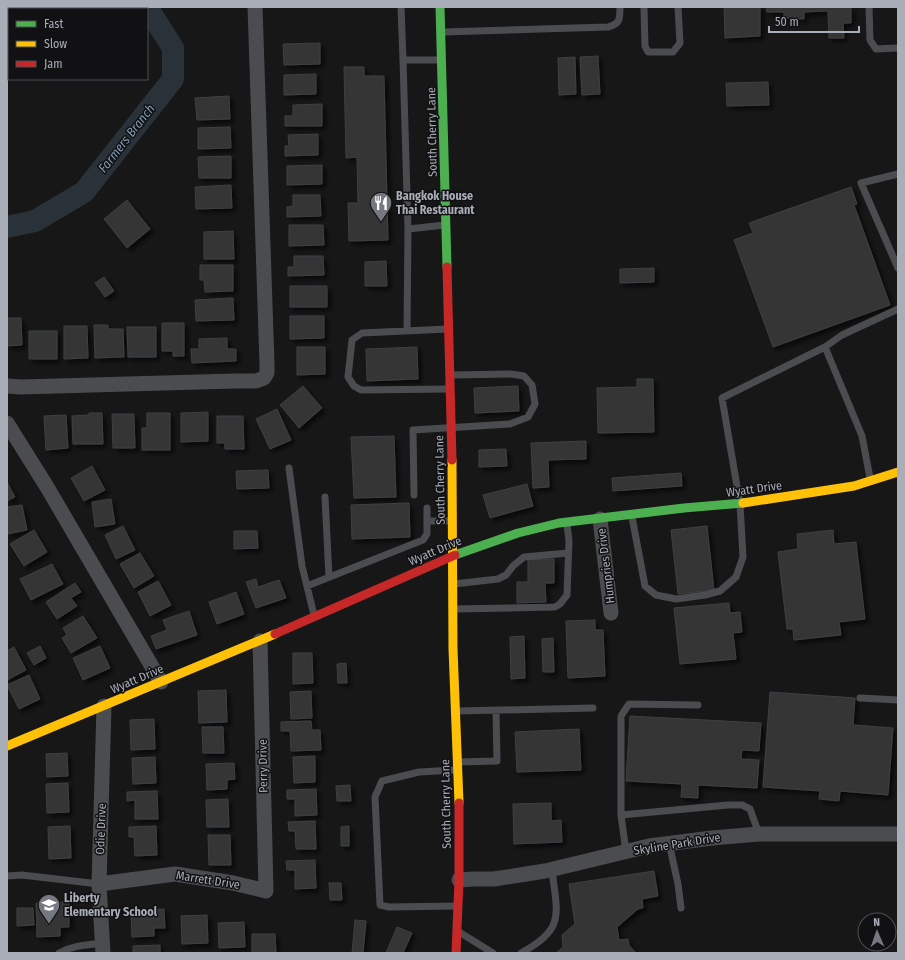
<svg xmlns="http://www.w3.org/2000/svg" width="905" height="960" viewBox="0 0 905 960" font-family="'Fira Sans Condensed',sans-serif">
  <defs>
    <filter id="shadow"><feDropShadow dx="3.5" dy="3.5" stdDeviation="2" flood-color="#0009"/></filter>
  </defs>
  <rect width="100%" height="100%" fill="#171717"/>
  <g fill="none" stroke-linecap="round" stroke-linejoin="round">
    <path stroke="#2a3239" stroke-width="22" d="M7,227L35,221L84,192L173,79V48L147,7"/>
  </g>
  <path fill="#353536" stroke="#3f4043" filter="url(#shadow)" d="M724,7H760V36L725,38Z
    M766,7H851V23H843L844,38H829L828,11L804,12V19L784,18V12H767Z
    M320,43V64L284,65L283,44Z
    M598,56L600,94L582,95L580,57Z
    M575,57L576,94L559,95L558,58Z
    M344,67H364V76H384L388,240L349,241L348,203H358L357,157L346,158Z
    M316,74V94L284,95V75Z
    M768,82L769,105L727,106L726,83Z
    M229,96L230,119L197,120L195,98Z
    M322,104V126H285V116H293V105Z
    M230,127L231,148L198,149V128Z
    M318,134V155L285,156V146H289L288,135Z
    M231,156V178H199L198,157Z
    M322,165V184L287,185V166Z
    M231,185L232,208L196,209L195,187Z
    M851,187L857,204L854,205L890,305L773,347L734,240L753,233L749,223Z
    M293,195H320L321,216L287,217V207L293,206Z
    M127,200L150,229L127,248L104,219Z
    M289,225H323L324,245L289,246Z
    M233,231L234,259H204V232Z
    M294,256H323L324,275L288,276V267H294Z
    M386,261L387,286H365V262Z
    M200,265H233V291L205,292L204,280H200Z
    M654,268V282L620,283V269Z
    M104,277L114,291L105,297L95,283Z
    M290,286H327V307H290Z
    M233,298L234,320L196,321L195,300Z
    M290,316H324V338L290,339Z
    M7,318H21L22,345L7,346Z
    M162,323H184V356H173V351H162Z
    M94,325H108V329H123L124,357L95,358Z
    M64,326H87L88,358L64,359Z
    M127,327H156V357H128Z
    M29,331H57V359H29Z
    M227,338V349H236V361L192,363L191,349H199V339Z
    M297,347H325V374L297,375Z
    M417,347L418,379L367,381L366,349Z
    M637,379H653L654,432L598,433L597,388L637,387Z
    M303,386L322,408L299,428L280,405Z
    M518,386L519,411L475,413L474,388Z
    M277,409L291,440L270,449L256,419Z
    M208,412V441L181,442V413Z
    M89,413H102L103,444H73L72,416L89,415Z
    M147,413H170V450H142V428H147Z
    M112,414H134L135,448H113Z
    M66,415L68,448L46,450L44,416Z
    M217,416H243L244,449H225V443H217Z
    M394,436L396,497L354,498L351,437Z
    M586,441V459L548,460L549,487L533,488L531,443Z
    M506,449L507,466L479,467V450Z
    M92,466L105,490L84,501L71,478Z
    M268,470L269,488L237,489L236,471Z
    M681,473L682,486L613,491L612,478Z
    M7,482L15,497L7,501Z
    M527,484L533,506L490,518L483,495Z
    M111,499L115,524L95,527L92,502Z
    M409,503L410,537L352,539L351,505Z
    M22,505L27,530L8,534L7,530V507Z
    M123,526L135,550L116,559L105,535Z
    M707,526L714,590L678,594L671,530Z
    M34,530L47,552L24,566L10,544Z
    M833,530L834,544L856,542L865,619L839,622L841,635L794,640L793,629H787L778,552L798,549L797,534Z
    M234,531H257L258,548L234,549Z
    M140,553L154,576L134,588L120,564Z
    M528,559H554V583H545L546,602L517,603V582H528Z
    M52,564L63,584L31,600L20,579Z
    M256,579L258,587L279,580L286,598L256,608L246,582Z
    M158,581L171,605L150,616L138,592Z
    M75,583L81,592L71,598L77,606L57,619L46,602Z
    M236,592L244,614L217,624L209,602Z
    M729,603L730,613L740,612L742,632L733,633L736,659L680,664L674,608Z
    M189,611L197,635L156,649L151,636L167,630L163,620Z
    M83,616L97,638L71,653L62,638L67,635L63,628Z
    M595,620V630H603L605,676L568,678L566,621Z
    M524,636L525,678L511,679L510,637Z
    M553,638L554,672H543L542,639Z
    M40,646L46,658L34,665L27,653Z
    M100,646L110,668L83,680L73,658Z
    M14,647L26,670L7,680V651Z
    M293,653H312L313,683L293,684Z
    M346,663L347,683H338L337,664Z
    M29,675L40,699L19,709L7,685Z
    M226,690L227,722L199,723L198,691Z
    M311,691L312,718L291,719L290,692Z
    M770,692L855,698L853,725L893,728L888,795L840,791L839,801L819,799L820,791L763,787Z
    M630,716L761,723L759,751L742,750L741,759L759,760L757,788L698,785V798L681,797L682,784L626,781Z
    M154,719L155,749L131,750L130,720Z
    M311,721L312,730H320L321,750L291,751L290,731H281V722Z
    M202,727H223L224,753H203Z
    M579,729L581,770L517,772L515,732Z
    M67,753L68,776L47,777L46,754Z
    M315,756V782L294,783L293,757Z
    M155,757L156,783L133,784L132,758Z
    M234,763L235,779L227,780V789L207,790L206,764Z
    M68,783L69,812L47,813L46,784Z
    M350,785L351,801H337L336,786Z
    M316,789L317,815L295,816V799H287V790Z
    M157,791L158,819H135V800L127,801V792Z
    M228,799L229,827H207L206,800Z
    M551,803V821L561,820L562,842L514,844L513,804Z
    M315,821L316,849H296L295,831H289L288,822Z
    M70,826L71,858L49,859L48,827Z
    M156,826L157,855L135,856L134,837H129V827Z
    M349,826V846H341V827Z
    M208,835H230L231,865H209Z
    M315,860L316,888L295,889V870H287L286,861Z
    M654,871L658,896L642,899L643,908L638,909L617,927L619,940L628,939L629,945L636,953H556L563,947L562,935L575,924L569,884Z
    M329,883H341L342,900H330Z
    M69,902V927H60V936L37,937L36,903Z
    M17,908H33L34,925L17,926Z
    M164,909L165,928H154V936L132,937L131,911Z
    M207,915L208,943L182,944L181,916Z
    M355,920L366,921L363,953H352Z
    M244,922L245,947L219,948L218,923Z
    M397,927L412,933L403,953H386Z
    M252,934H275L276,953H252Z
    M160,945V953H133V946Z"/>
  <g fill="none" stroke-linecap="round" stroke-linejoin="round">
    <path stroke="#4b4c50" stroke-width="7" d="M401,7L403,60H440
      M644,7L645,46L648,52H673L680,43L678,7
      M869,7L870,40L876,49L898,48
      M443,32L608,27C620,24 620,19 620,7
      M403,60L408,229L445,225
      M898,174L861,183L898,268
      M447,329L362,333L352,340L348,377L354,386L361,390L448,389
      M407,331L408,229
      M825,347L842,335L898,309
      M289,468L302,566L314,615
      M414,495L413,430L510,424L528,417L535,404L532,385L524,376L511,374L452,375
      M325,497L329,577
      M632,517L645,586L656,595L676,599L705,595L720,591L736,577L743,557L740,504L722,398L825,347L862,436L870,478
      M427,521H451
      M454,584L498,579L506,575L513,566L524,557L568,553
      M307,586L423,540L427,534V508
      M454,609L555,607L560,604L567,595L569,541L567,524
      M860,698L898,700
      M458,711L593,708
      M459,762L497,761L496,711
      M455,770L419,772L382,781L375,797L380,905L389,907L456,906
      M621,815L728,805H742L750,809L759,834
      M669,843L678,884L681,908
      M626,852L621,815V716L629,704L698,705
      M7,876L22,875L99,884
      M459,932L493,953
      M59,953C73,945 88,945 103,943
      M521,953C566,929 557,914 552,870"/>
    <path stroke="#4b4c50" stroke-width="15" d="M7,386L21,387L234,381H256L264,378L267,373V364L255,7
      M7,423L47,487L161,682
      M600,519L611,613
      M459,880L473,879H494L545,871L649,846L712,838L759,834H898
      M99,884L175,874L233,883L266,891L260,641
      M103,953L99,884L104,706"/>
    <path stroke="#4caf50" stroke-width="9" d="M440,7L447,267
      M455,555L518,533L559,523L684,508L743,503"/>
    <path stroke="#ffc107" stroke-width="9" d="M452,460L453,649L459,803
      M743,503L854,486L898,472
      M7,746L275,634"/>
    <path stroke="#c62828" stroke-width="9" d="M447,267L452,460
      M275,634L455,555
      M456,953L459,880V803"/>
  </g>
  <defs>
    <g id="restaurant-pin" transform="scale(1.15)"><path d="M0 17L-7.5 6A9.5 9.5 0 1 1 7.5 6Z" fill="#757880" stroke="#111113"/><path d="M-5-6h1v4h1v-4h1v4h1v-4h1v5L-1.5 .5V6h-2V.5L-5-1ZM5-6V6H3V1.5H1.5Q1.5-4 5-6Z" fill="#fff"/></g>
    <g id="school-pin" transform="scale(1.15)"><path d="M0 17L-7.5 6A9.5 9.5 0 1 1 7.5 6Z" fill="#757880" stroke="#111113"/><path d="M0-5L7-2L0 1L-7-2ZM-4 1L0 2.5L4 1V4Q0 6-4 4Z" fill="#fff"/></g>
  </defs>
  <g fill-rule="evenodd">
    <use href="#restaurant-pin" x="381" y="203"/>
    <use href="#school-pin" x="49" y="905"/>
  </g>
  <g text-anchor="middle" stroke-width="3" stroke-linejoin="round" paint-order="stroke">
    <g font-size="12" fill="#a8adb8" stroke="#111113">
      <text transform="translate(432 132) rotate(-91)" y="4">South Cherry Lane</text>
      <text transform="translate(440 480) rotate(-91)" y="4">South Cherry Lane</text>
      <text transform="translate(754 489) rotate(-8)" y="4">Wyatt Drive</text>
      <text transform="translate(435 551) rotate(-23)" y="4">Wyatt Drive</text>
      <text transform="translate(606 566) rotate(-97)" y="4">Humpries Drive</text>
      <text transform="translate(137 679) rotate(-23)" y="4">Wyatt Drive</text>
      <text transform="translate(263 766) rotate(-91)" y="4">Perry Drive</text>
      <text transform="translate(446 804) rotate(-91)" y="4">South Cherry Lane</text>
      <text transform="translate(101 829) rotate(-88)" y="4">Odie Drive</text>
      <text transform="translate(677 844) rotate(-9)" y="4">Skyline Park Drive</text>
      <text transform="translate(208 880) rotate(9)" y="4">Marrett Drive</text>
    </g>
    <g font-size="12" font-weight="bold" fill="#a8adb8" stroke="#111113" text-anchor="start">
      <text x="396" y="200">Bangkok House<tspan x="396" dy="14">Thai Restaurant</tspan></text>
      <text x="64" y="902">Liberty<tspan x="64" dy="14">Elementary School</tspan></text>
    </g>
    <g font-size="13" font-style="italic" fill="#7f9bb3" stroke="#111113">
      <text transform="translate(126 138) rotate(-52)" y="5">Farmers Branch</text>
    </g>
  </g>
  <rect width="905" height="960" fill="none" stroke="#a8adb8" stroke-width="16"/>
  <rect x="8" y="8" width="140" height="72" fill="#111113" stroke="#4d4f55"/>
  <rect x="16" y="21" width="20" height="6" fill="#4caf50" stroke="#4d4f55"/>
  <text x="44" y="28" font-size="12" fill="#a8adb8">Fast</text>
  <rect x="16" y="41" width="20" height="6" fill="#ffc107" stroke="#4d4f55"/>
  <text x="44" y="48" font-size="12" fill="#a8adb8">Slow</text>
  <rect x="16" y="61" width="20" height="6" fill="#c62828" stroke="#4d4f55"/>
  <text x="44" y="68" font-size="12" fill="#a8adb8">Jam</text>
  <g transform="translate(877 932) rotate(358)"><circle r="19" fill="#111113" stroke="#4d4f55"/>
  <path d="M0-3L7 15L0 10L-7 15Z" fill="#757880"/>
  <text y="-6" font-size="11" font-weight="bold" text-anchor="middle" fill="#a8adb8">N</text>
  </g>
  <path d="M769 26v6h90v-6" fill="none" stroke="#a8adb8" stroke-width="2"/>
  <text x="775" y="26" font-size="12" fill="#a8adb8" stroke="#111113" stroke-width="3" paint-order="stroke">50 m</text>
</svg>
